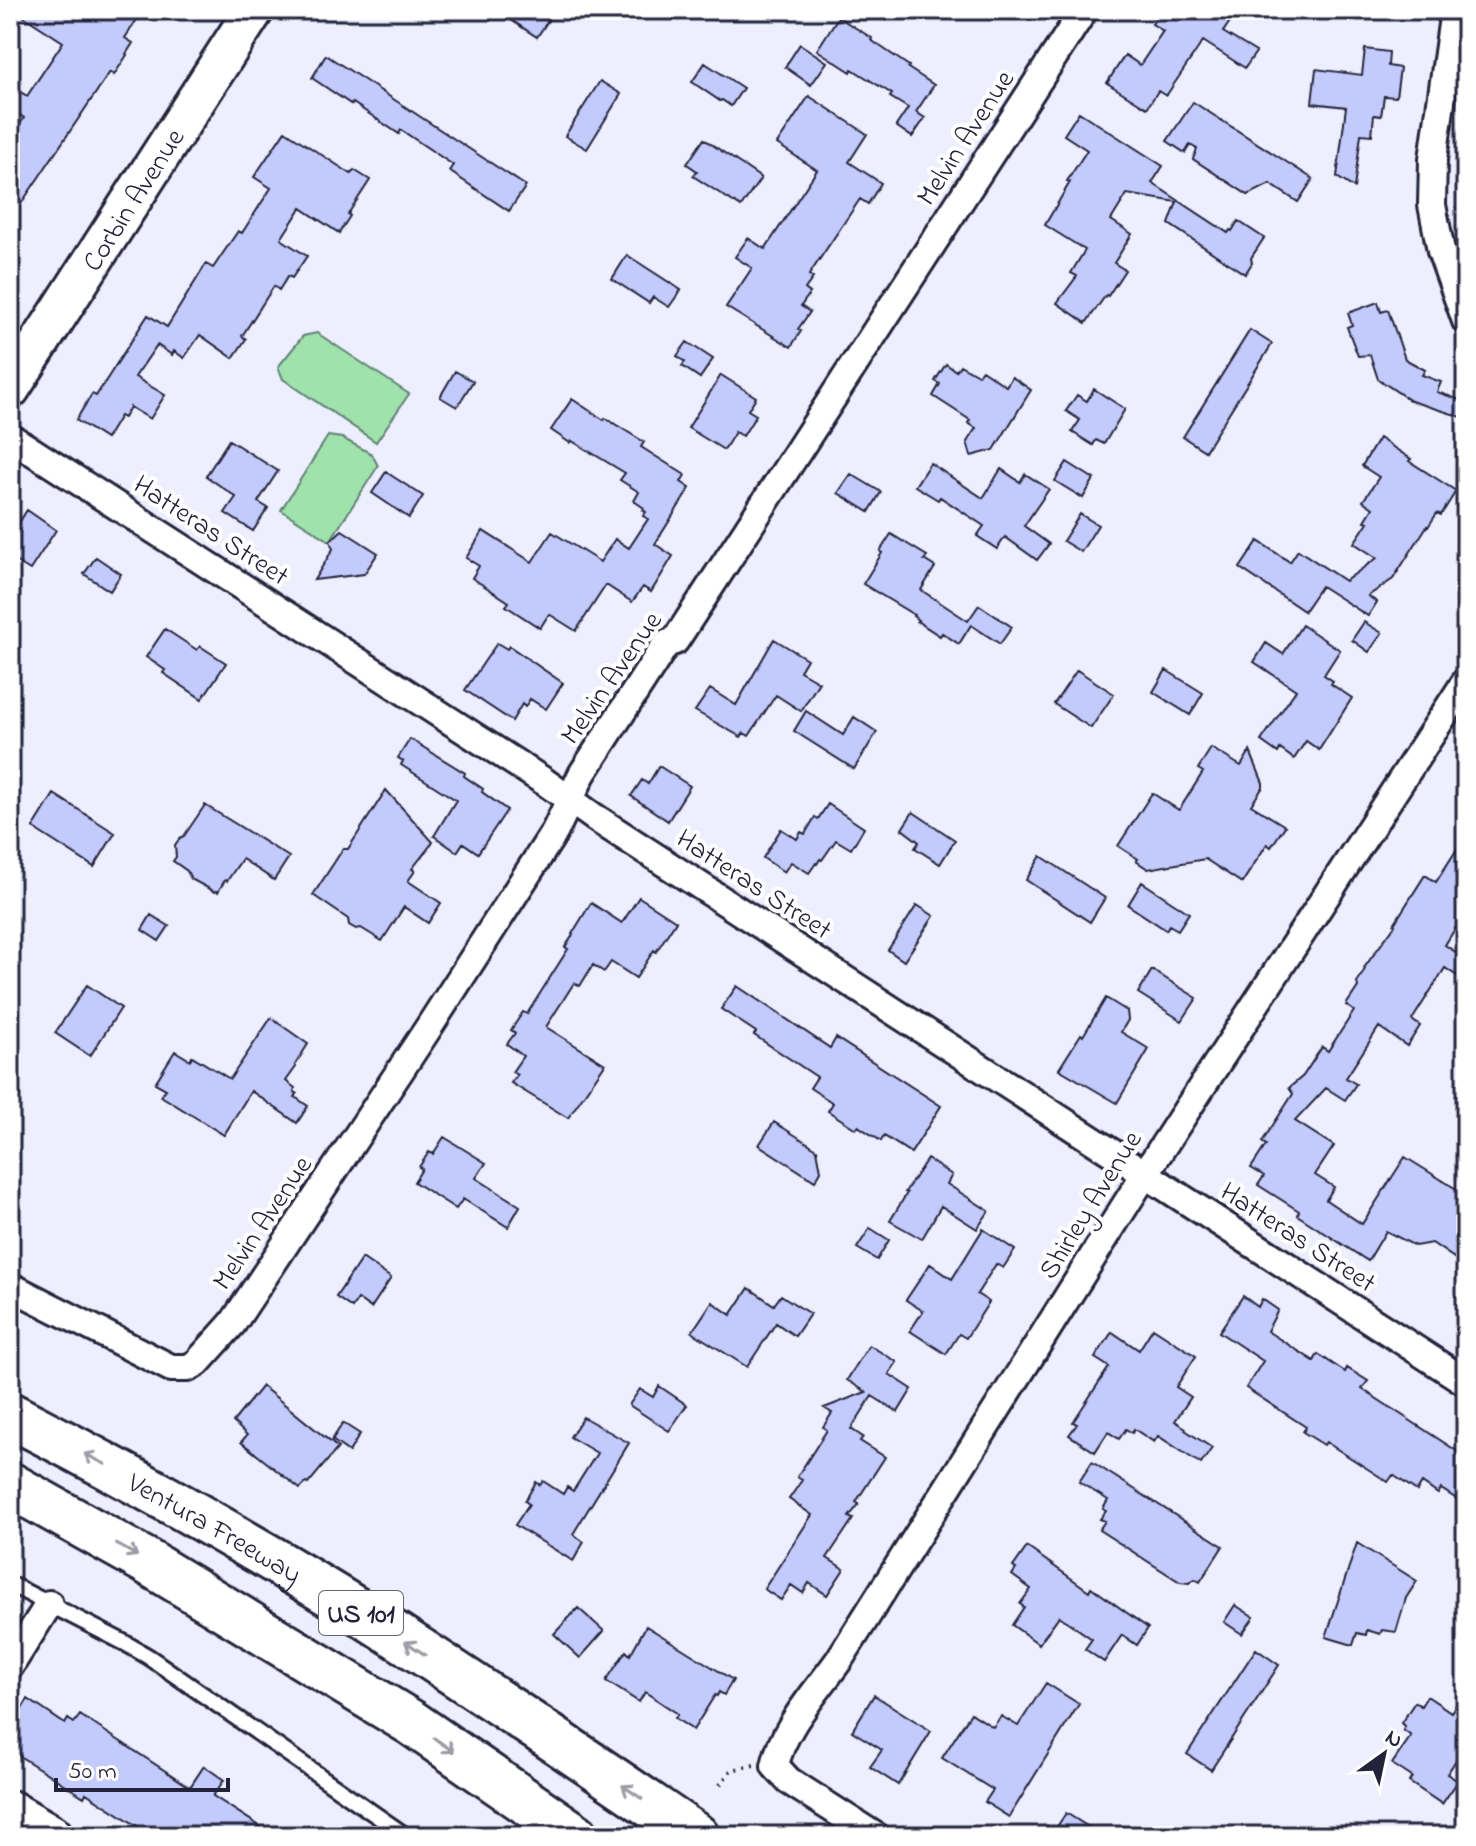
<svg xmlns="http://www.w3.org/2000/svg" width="1476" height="1846" viewBox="0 0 1476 1846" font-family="'Indie Flower',sans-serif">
  <rect width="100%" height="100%" fill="#edeffe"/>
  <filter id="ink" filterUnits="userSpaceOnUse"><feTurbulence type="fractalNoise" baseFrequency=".0125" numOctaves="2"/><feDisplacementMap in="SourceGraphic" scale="16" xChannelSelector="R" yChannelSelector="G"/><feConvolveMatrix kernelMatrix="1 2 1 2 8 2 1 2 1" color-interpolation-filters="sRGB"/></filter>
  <g filter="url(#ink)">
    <path fill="#9fe2ac" stroke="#608274" stroke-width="2" d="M317,333L409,394L376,442L283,379L278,367L303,336Z
      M328,436L342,438L372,454L378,466L330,541L281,510Z"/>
    <path fill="#c3cbfd" stroke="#22223b" stroke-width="2" d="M14,10H143L125,38L133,43L126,54L127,55L114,75L110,72L10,220V139L24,118L10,108V85L27,96L63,42Z
      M496,10H555L537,37Z
      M1161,10H1238L1223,32L1256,52L1245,68L1203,41L1166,96L1158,91L1147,108L1107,83L1125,55L1140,65L1163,31L1152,24Z
      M838,17L872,38L871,40L909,66L908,68L934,85L916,112L925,118L912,137L896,126L908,108L890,97L892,94L852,69L851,72L817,50Z
      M800,44L827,62L811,85L785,67Z
      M1365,49L1389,52L1388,66L1400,68L1396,97L1384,96L1381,116L1374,115L1372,135L1361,134L1354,188L1337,177L1346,107L1312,103L1316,69L1362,75Z
      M326,55L526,186L509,211L449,171L453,165L401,130L399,134L353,103L352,105L312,78Z
      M705,63L743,88L731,106L722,100L720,101L692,82Z
      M600,81L621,94L587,149L565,136Z
      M809,96L867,134L849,162L881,183L868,204L860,199L809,275L813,278L805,289L810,293L801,306L810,312L798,329L801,331L791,347L726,307L752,268L735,257L748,238L765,249L817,170L777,144Z
      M1193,102L1313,179L1298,202L1270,184L1248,195L1193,159L1197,149L1190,145L1185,153L1167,141Z
      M1079,112L1163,166L1152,183L1228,233L1230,230L1232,231L1238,221L1264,238L1251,258L1252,263L1245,274L1169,224L1177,202L1127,194L1111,220L1132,234L1114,263L1125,270L1108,296L1106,295L1086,323L1057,303L1077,276L1071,273L1085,250L1045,225L1070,182L1067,181L1087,150L1064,135Z
      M285,131L351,174L354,170L370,180L348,214L350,216L339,233L301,208L281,239L307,256L292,278L288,276L279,290L274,286L242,336L246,339L233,358L200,335L184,358L174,351L172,355L157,345L135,377L165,395L150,419L130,407L124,418L120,416L106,439L76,420L92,394L96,396L148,315L167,327L206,264L213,268L238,231L242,233L271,188L254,177Z
      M704,139L761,178L741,207L693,176L697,171L687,164Z
      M627,255L681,290L669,307L653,297L649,303L612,279Z
      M1378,302L1381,312L1388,310L1405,359L1425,370L1422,375L1441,382L1437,392L1466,402L1465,418L1411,401L1378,379L1370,355L1358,356L1347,327L1352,325L1348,313Z
      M1250,330L1272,344L1205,451L1183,437Z
      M687,342L713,359L700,378L682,366L685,362L677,356Z
      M946,364L956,371L960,365L978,375L982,370L1006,386L1012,377L1031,390L994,450L971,456L967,442L976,428L968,423L970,420L933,396L940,384L935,381Z
      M455,371L473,381L457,407L440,397Z
      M721,375L756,397L748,410L756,415L743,436L735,432L724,450L688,428Z
      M1094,389L1125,409L1104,444L1096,440L1093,445L1072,432L1080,420L1066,411L1077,395L1087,401Z
      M572,399L604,420L605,418L644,442L641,447L685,475L681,482L690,488L655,544L673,556L651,592L643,587L632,602L606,585L576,631L549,614L540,628L506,606L509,602L472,578L479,566L466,558L483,531L532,562L552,532L600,562L615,539L629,548L648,519L643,516L646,512L643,510L644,508L634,501L639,492L620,480L625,473L572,441L570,443L551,430Z
      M1379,438L1411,459L1409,461L1456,491L1441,515L1437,513L1428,527L1427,526L1393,579L1368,596L1377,602L1368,616L1321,586L1304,611L1240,568L1258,541L1290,562L1298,550L1345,581L1377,558L1354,543L1368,522L1365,521L1373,508L1363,501L1379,477L1362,466Z
      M229,440L278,471L258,502L268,508L253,531L225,513L236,497L206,476Z
      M1067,462L1094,479L1083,498L1055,481Z
      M930,463L983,498L1001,469L1020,482L1025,474L1049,489L1024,526L1049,544L1037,560L1005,537L997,549L977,536L984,526L940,497L938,500L915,486Z
      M386,472L423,496L409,518L372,493Z
      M851,474L881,492L869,512L838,493Z
      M27,510L56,530L30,570L10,558V537Z
      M1080,514L1098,525L1081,552L1063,541Z
      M342,530L378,553L364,574L314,580L333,549L330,541Z
      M891,534L927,556L924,560L935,567L921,590L968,621L979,605L1012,627L1000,644L971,625L959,644L942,633L940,636L917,621L918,620L913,616L914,615L863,584L882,553L880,551Z
      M96,557L121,574L110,591L84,574Z
      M1364,622L1382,633L1369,652L1352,640Z
      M1302,625L1340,650L1324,675L1333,681L1331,684L1352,698L1319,750L1306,741L1294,759L1280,749L1278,753L1261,741L1296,690L1254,662L1266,643L1283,654Z
      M165,629L197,650L200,646L226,663L202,699L163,673L165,670L146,657Z
      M774,639L807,659L800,671L819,682L801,711L776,695L749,736L744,733L741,737L695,711L710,689L736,705Z
      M497,643L507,649L509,646L563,683L546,709L530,699L525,707L522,704L512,721L465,690Z
      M1077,670L1114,694L1091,728L1054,704Z
      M1166,670L1203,693L1190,715L1153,692Z
      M806,711L843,735L854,717L877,732L854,769L794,731Z
      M410,739L465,773L464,776L483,789L482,792L507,810L478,853L463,843L457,852L434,836L456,800L401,765L403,761L398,758Z
      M1211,748L1241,766L1250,751L1263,783V787L1251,805L1285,826L1271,847L1267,844L1242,883L1205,859L1148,869L1136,861L1138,859L1118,846L1152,793L1179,810L1203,772L1198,769Z
      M659,766L690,786L668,821L631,796L642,780L648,784Z
      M386,790L433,842L412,869L415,871L408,881L441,903L428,923L404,907L382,941L361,928L356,929L349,925L348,919L313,895L343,849H348Z
      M54,794L115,833L94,867L33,828Z
      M828,804L864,828L851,849L836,840L822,860L820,859L817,864L816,863L809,873L791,862L784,872L763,858L781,829L797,839L801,832L805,834L815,817L818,819Z
      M205,805L289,857L274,880L242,859L227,881L225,880L218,892L216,891L215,892L191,879L187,871L173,861L176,857L175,845L180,838L184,836Z
      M913,812L955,840L940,864L915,848L919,842L902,829Z
      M1466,835V911L1445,945L1466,959V982L1445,968L1412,1020L1420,1026L1407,1046L1379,1027L1346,1078L1356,1084L1345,1100L1326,1088L1295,1121L1334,1146L1315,1175L1334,1187L1326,1200L1362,1224L1405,1157L1466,1195V1266L1432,1243L1415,1246L1386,1231L1368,1261L1297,1215L1299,1211L1258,1185L1264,1176L1251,1168L1266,1145L1262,1142L1293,1094L1289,1088L1303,1076L1322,1047L1328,1051L1354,1011L1346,1005L1358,987L1357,983L1365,969L1364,968L1395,925L1394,924L1425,875L1436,882Z
      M1041,856L1105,898L1090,922L1026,880Z
      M1142,882L1189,913L1178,930L1169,925L1166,930L1128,905Z
      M639,897L676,921L656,952L654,950L636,978L611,962L604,972L593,965L580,986L574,983L546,1027L605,1064L568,1118L511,1083L517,1075L512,1072L523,1056L507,1044L515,1033L511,1030L523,1012L527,1014L568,949L565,947L573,935L572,934L591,903L622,923Z
      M917,905L934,916L904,961L888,950Z
      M151,915L169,926L159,941L142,930Z
      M1152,970L1197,998L1182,1021L1138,993Z
      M87,985L121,1008L90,1056L55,1033Z
      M737,986L830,1048L836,1038L941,1106L911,1153L884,1136L881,1141L858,1126L856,1129L828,1111L833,1103L810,1088L817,1077L754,1035L756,1032L721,1009Z
      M1106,998L1127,1011L1128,1020L1121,1032L1149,1049L1117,1103L1059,1069L1081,1034L1083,1036Z
      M271,1018L308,1044L295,1065L296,1067L286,1081L295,1088L294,1091L297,1094L295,1097L308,1106L297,1123L251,1091L224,1135L161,1096L166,1089L155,1083L175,1051L190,1060L192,1056L230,1079Z
      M774,1122L817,1149L821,1171L815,1181L759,1145Z
      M444,1137L486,1163L476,1178L520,1206L508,1227L463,1199L456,1209L414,1182L422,1169L419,1167L429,1152L433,1154Z
      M927,1159L952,1175L947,1184L989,1211L977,1229L941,1206L922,1239L890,1221L907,1193L905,1192Z
      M870,1228L889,1240L877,1260L857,1248Z
      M983,1229L1015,1250L1003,1268L996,1264L977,1294L989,1302L966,1338L959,1334L946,1354L910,1331L923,1311L906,1300L930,1264L952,1279Z
      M362,1258L391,1278L371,1308L358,1299L352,1308L336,1297Z
      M749,1288L774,1305L781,1295L810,1314L795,1336L776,1323L747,1367L692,1332L712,1302L731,1315Z
      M1243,1296L1258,1307L1262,1299L1278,1310L1267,1331L1314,1361L1318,1354L1345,1372L1347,1368L1368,1381L1362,1389L1466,1457V1505L1441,1489L1438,1494L1422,1483L1417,1491L1393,1475L1388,1482L1326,1442L1324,1445L1303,1432L1306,1427L1246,1388L1263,1361L1219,1332Z
      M1153,1328L1196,1356L1176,1387L1191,1397L1175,1421L1186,1428L1185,1430L1212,1448L1201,1464L1158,1436L1154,1442L1134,1429L1132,1433L1126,1429L1119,1439L1108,1432L1095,1452L1069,1435L1077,1424L1073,1422L1109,1367L1095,1358L1112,1332L1139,1350Z
      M869,1345L897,1362L889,1374L912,1389L898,1412L872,1396L851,1429L863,1437L860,1441L885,1457L856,1502L859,1504L849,1517L853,1519L827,1558L844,1569L827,1595L809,1583L803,1593L791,1585L781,1600L764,1589L812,1515L789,1499L802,1480L797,1477L827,1430L823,1427L832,1413L824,1408L866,1392L847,1380Z
      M262,1386L338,1448L308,1484L306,1483L300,1489L241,1442L247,1435L233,1422Z
      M659,1386L687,1405L669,1431L629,1405L640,1389L653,1397Z
      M583,1417L629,1443L573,1534L584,1542L573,1561L515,1525L529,1504L525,1501L536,1482L540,1485L543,1481L563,1494L567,1487L573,1491L597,1453L570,1437Z
      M343,1423L360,1434L349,1452L332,1440Z
      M1092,1462L1223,1546L1200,1582L1195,1579L1189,1583L1180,1582L1099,1530L1105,1521L1100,1519L1106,1511L1103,1509L1108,1500L1079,1482Z
      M1357,1543L1417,1581L1406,1598L1396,1632L1382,1630L1380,1634L1367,1630L1366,1635L1357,1633L1353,1645L1326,1637Z
      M1027,1547L1089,1591L1091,1587L1148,1628L1137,1645L1122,1635L1104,1662L1085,1649L1092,1639L1059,1616L1039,1644L1012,1625L1024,1607L1020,1604L1031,1589L1012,1575L1016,1569L1013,1567Z
      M1235,1605L1254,1617L1242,1634L1224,1622Z
      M578,1608L604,1631L580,1658L554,1634Z
      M646,1626L733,1680L724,1695L719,1692L717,1696L715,1695L693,1730L675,1718L678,1714L645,1692L639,1702L606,1681L626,1651L630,1655Z
      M1256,1649L1279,1665L1211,1770L1187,1754Z
      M1046,1683L1079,1704L1009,1817L985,1802L993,1790L942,1758L971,1713L993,1727L1001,1716L1018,1726Z
      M874,1695L931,1731L898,1785L870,1767L882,1750L852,1731Z
      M1427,1696L1451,1712L1455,1706L1466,1713V1723L1459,1734L1466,1738V1745L1447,1774L1458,1781L1442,1804L1409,1782L1412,1777L1392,1764L1411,1736L1403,1730L1405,1727L1401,1723L1415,1702L1421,1706Z
      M28,1699L65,1724L68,1719L74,1723L80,1715L190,1787L204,1766L224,1780L213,1796L275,1836H153L86,1793L84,1797L10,1750V1728Z
      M1066,1813L1103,1836H1051Z"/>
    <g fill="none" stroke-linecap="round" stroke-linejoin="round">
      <g stroke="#22223b" stroke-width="20">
        <path id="lane" d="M10,1584L125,1643L149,1657L406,1836"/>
      </g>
      <g stroke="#22223b" stroke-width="32">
        <path id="street" d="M1454,10L1433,159L1432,205L1441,251L1466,321
          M10,437L545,782L594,817L1466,1382
          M10,1286L171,1368H188L197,1363L233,1323L429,1027L555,831L582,774L666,644L675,641L1084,10
          M10,1666L49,1604
          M875,1836L789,1781L775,1766C782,1729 817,1691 839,1660L1145,1174L1466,681"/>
      </g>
      <g stroke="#22223b" stroke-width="44">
        <g id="secondary">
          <path id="s1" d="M10,389L254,10"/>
        </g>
      </g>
      <g stroke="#22223b" stroke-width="48">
        <path id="primary" d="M10,1812L51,1836"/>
      </g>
      <g stroke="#22223b" stroke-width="50">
        <g id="highway">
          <path id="s2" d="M10,1415C134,1479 256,1547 374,1621C483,1690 589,1763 696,1836"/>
          <path d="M10,1485L144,1560L412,1723L576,1836"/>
        </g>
      </g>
      <path stroke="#22223b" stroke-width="4" stroke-dasharray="2 6" stroke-linecap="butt" d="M720,1785L731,1770L754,1765"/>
      <use href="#lane" stroke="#fff" stroke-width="14"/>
      <use href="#street" stroke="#fff" stroke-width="26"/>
      <use href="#secondary" stroke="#fff" stroke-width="38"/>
      <use href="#primary" stroke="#fff" stroke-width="42"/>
      <use href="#highway" stroke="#fff" stroke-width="44"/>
    </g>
    <defs><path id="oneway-shaft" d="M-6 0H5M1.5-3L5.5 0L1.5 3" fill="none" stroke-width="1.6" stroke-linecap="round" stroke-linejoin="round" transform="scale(2)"/></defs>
    <g stroke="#9c9ca7">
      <use href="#oneway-shaft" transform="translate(95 1459) rotate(-153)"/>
      <use href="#oneway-shaft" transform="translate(127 1550) rotate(29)"/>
      <use href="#oneway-shaft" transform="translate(415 1648) rotate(-147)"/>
      <use href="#oneway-shaft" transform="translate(444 1745) rotate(35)"/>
      <use href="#oneway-shaft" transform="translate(632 1792) rotate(-146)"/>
    </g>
  </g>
  <g text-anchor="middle" stroke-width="8" stroke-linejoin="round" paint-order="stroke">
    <rect fill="#fff" stroke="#646476" stroke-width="2" x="319" y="1591" width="84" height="44" rx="6"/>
    <g font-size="26" font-weight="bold" fill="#22223b">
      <text x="361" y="1622">US 101</text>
    </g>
    <g font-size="28" fill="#22223b" stroke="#fff">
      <text transform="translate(964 137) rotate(-57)" y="10">Melvin Avenue</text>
      <text dy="10" stroke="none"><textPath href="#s1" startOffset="226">Corbin Avenue</textPath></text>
      <text transform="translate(212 529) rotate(33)" y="10">Hatteras Street</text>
      <text transform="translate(610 677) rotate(-55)" y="10">Melvin Avenue</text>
      <text transform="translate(755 883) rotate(33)" y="10">Hatteras Street</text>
      <text transform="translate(1089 1204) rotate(-58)" y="10">Shirley Avenue</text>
      <text transform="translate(261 1222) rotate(-56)" y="10">Melvin Avenue</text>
      <text transform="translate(1299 1236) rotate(33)" y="10">Hatteras Street</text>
      <text dy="10" stroke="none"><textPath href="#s2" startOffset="234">Ventura Freeway</textPath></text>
    </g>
  </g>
  <rect width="1476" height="1846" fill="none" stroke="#fff" stroke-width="40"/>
  <rect x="20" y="20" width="1436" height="1806" fill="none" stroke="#22223b" stroke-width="3" filter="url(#ink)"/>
  <g transform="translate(1384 1754) rotate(33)" stroke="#ffffff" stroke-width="6" paint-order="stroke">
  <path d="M0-6L14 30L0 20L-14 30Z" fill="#22223b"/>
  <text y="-12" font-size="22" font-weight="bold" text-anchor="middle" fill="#22223b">N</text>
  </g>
  <path d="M56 1778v12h172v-12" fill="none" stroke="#22223b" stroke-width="4"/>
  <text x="68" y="1778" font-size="24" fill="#22223b" stroke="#ffffff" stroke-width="6" paint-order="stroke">50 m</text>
</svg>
